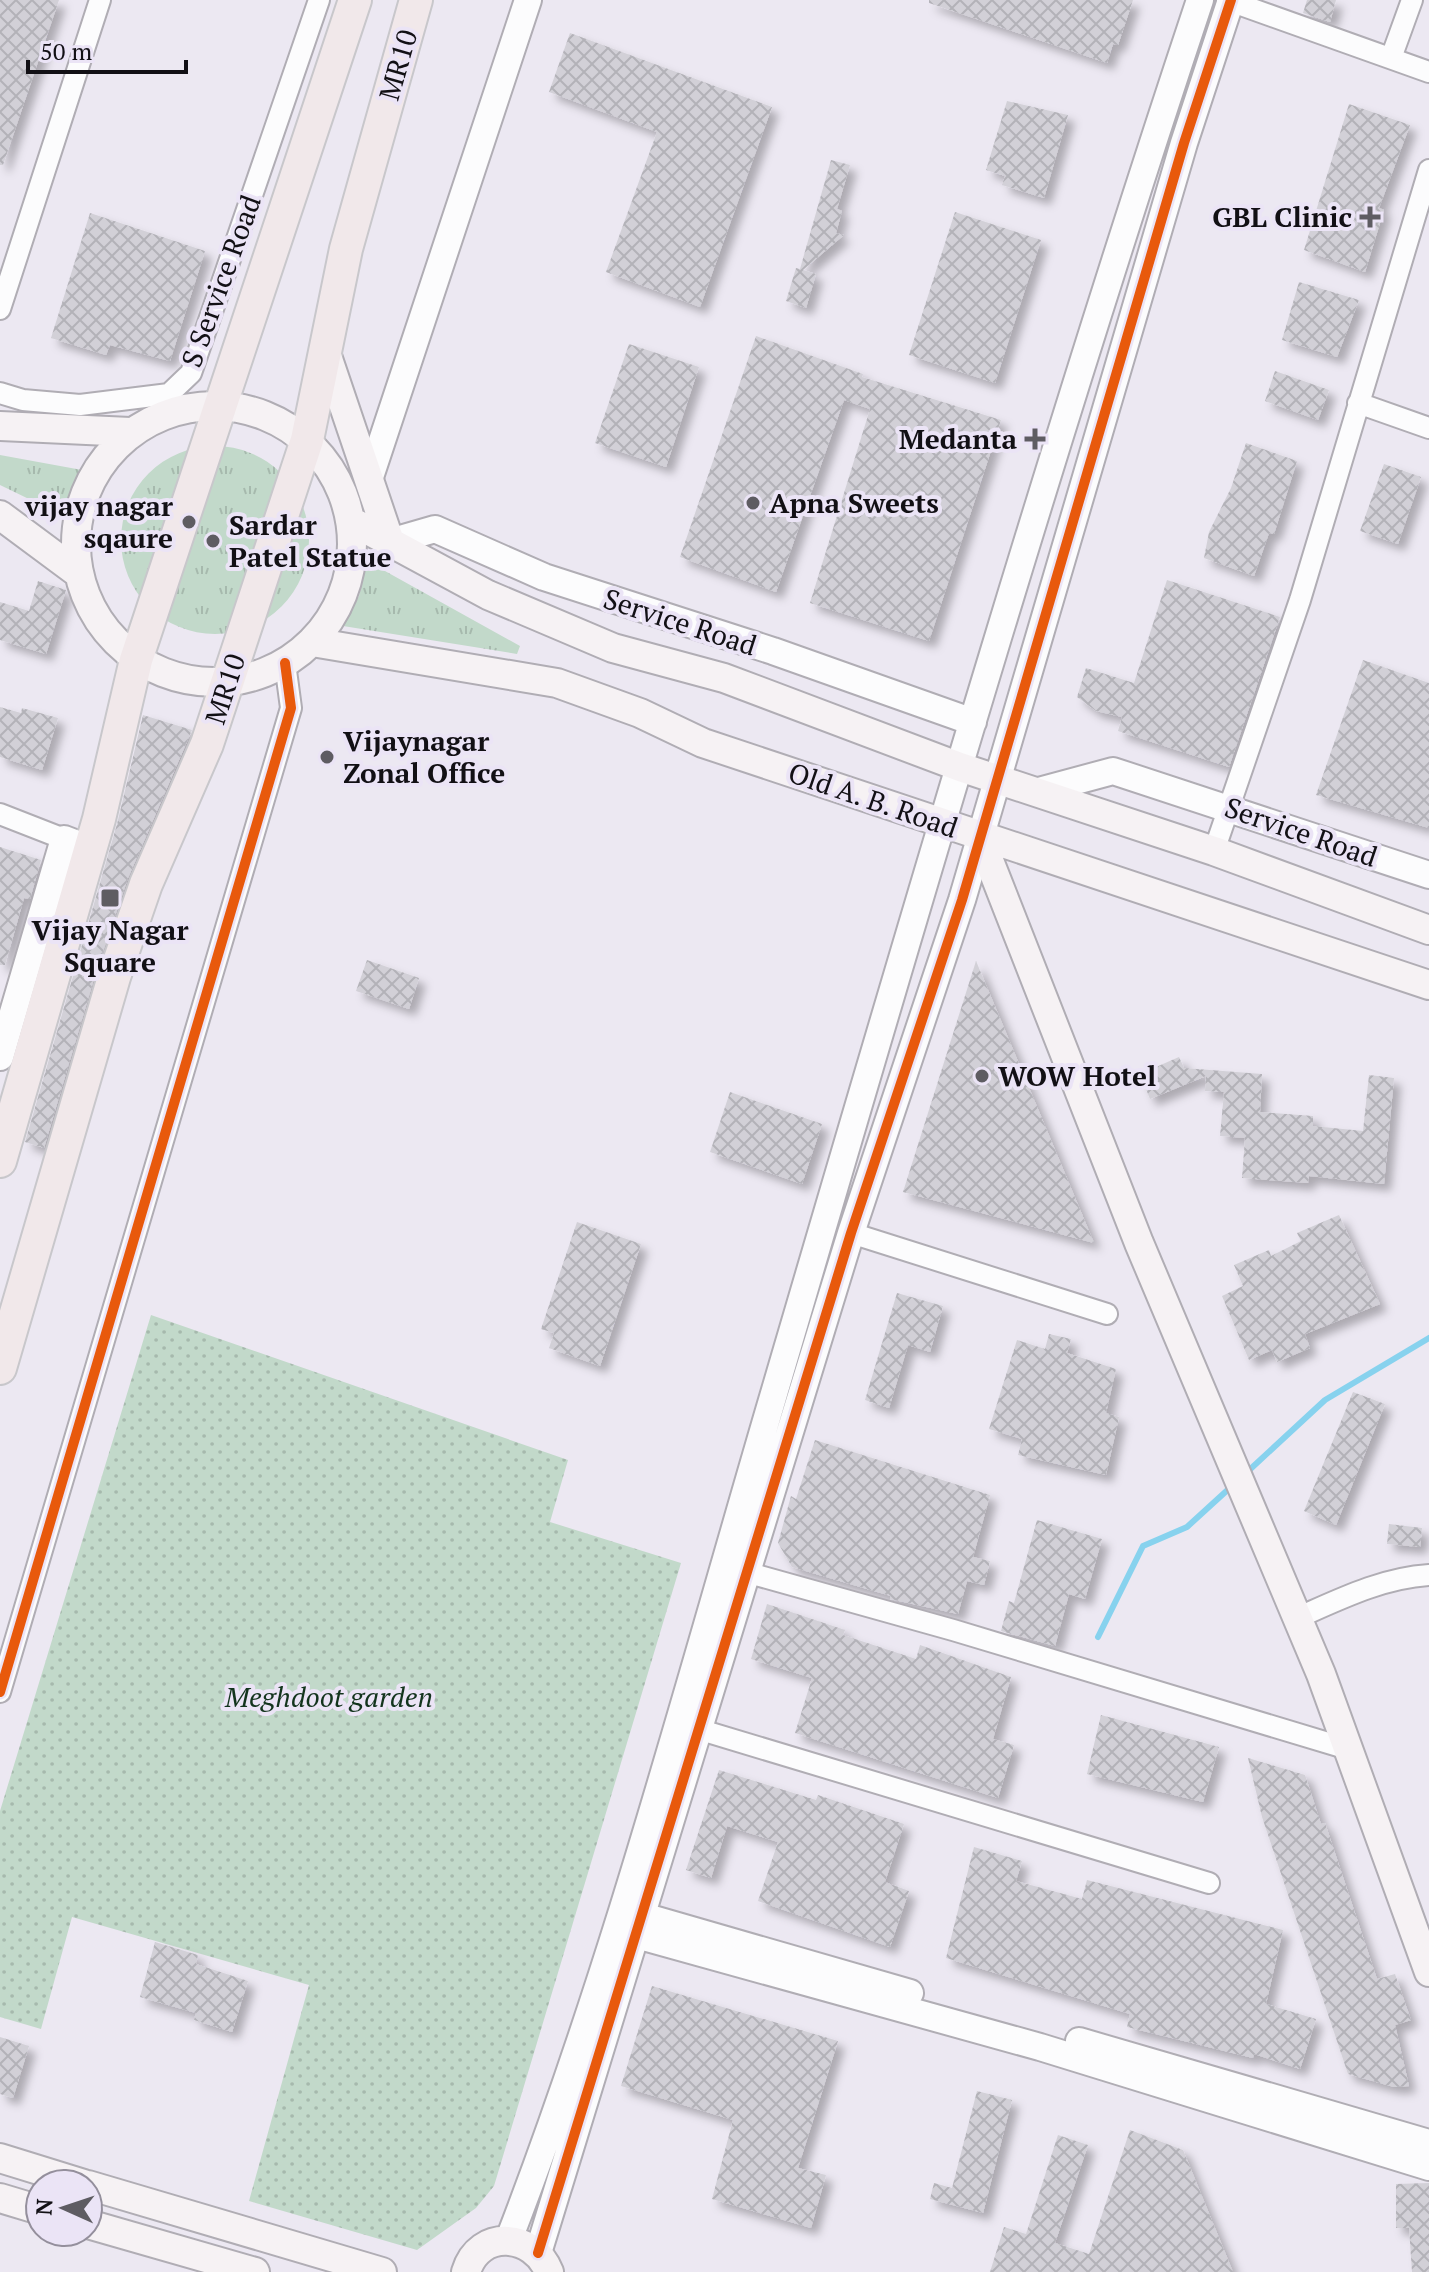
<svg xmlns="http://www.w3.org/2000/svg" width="1429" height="2272" viewBox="0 0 1429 2272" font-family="'PT Serif',serif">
  <defs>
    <pattern id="grass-tufts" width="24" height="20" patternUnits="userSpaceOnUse" patternTransform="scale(2)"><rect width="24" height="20" fill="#c2d9ca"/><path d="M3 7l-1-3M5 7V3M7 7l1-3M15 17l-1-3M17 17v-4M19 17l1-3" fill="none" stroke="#a6b9ad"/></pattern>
    <pattern id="garden-dots" width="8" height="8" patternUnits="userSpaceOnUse" patternTransform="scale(2)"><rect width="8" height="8" fill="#c2d9ca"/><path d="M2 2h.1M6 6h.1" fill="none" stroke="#a6b9ad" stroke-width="1.8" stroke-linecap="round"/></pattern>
    <pattern id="building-cross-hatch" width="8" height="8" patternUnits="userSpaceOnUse" patternTransform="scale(2)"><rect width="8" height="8" fill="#d2d0d7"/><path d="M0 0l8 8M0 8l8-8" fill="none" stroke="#b3b2b8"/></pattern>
    <filter id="shadow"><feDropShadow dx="7" dy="7" stdDeviation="4" flood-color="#0004"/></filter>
  </defs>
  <rect width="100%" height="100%" fill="#ece8f2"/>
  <path fill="url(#grass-tufts)" d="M121 540a94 94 0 1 1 188 0a94 94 0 1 1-188 0Z
    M0,455L82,470L66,517L0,485Z
    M367,561L520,646L517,654L343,626L359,596Z"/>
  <path fill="url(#garden-dots)" d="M151,1315L568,1460L550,1522L681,1563L494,2186L476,2208L417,2250L249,2201L309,1985L72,1917L41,2029L0,2017V1811Z"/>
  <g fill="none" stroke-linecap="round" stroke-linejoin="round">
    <path stroke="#87d2ee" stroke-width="6" d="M1245,1474L1325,1400L1429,1338
      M1098,1637L1143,1546L1187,1527L1233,1485"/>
  </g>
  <path fill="url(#building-cross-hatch)" filter="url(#shadow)" d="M0,0H59L3,165H0Z
    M929,0H1133L1118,45L1113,44L1107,63L929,3Z
    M1307,0H1336L1330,22L1303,13Z
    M570,33L772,107L700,307L606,272L657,132L549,92Z
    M1007,101L1068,115L1044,198L1002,185L1005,176L986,170Z
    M1349,104L1410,125L1379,208L1384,210L1365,272L1304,250Z
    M831,160L850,165L837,209L842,211L836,233L844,235L803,270L816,274L806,308L786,301L796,268L800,269Z
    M955,212L1041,240L995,383L909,355Z
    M90,213L205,251L170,361L110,345L106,355L51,338Z
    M1299,282L1359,300L1337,357L1282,340Z
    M756,336L863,374L862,377L1001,420L929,641L810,603L870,409L844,400L776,592L680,557Z
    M629,344L699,367L666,467L595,443Z
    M1275,371L1329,390L1318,420L1265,401Z
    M1246,443L1297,461L1274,534L1269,533L1254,576L1204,558L1209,532L1231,488Z
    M1384,464L1421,477L1398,544L1360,531Z
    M1167,580L1280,617L1229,767L1118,731L1122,717L1096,711L1077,697L1086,668L1134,683Z
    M38,581L66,590L46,654L0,640V602L29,611Z
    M1363,660L1429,683V828L1316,795Z
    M0,707L21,713L22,708L58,718L42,770L0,757Z
    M143,715L192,730L128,878L96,972L44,1148L25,1142L117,824Z
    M0,847L41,860L30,899L24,898L5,965H0Z
    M367,960L419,978L409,1009L356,991Z
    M976,961L1094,1243L903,1192Z
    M1179,1057L1184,1068L1262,1074L1260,1112L1313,1116V1126L1363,1131L1369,1075L1394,1078L1384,1184L1309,1176L1308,1183L1242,1178L1245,1138L1220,1136L1224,1092L1205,1091L1206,1076L1150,1099L1140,1074Z
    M730,1092L822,1124L802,1184L710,1152Z
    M1339,1215L1380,1304L1305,1334L1310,1348L1277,1362L1272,1350L1249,1360L1222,1296L1243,1286L1234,1265L1269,1250L1271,1256L1301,1241L1297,1233Z
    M577,1222L641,1244L600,1366L549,1348L554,1333L541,1329Z
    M897,1293L943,1306L930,1352L908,1345L889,1408L865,1400Z
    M1049,1334L1071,1339L1067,1353L1116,1369L1106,1413L1119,1417L1106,1475L1018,1455L1022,1439L989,1429L1017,1340L1045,1349Z
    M1353,1392L1385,1404L1336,1525L1304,1511Z
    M815,1440L990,1495L973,1557L990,1561L984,1585L967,1581L958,1614L890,1599L891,1596L792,1567L778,1543L791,1496L796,1499Z
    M1037,1520L1102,1539L1085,1599L1069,1594L1055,1646L1001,1631L1009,1601L1014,1603Z
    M1389,1524L1422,1528L1420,1547L1387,1544Z
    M767,1604L845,1630L843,1635L916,1659L920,1645L1011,1677L993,1739L1014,1745L998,1798L795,1733L812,1678L751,1659Z
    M1101,1715L1219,1747L1203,1802L1087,1774Z
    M1248,1758L1305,1775L1321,1824L1325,1823L1377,1979L1395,1974L1405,2003L1411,2020L1395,2025L1409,2086L1394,2087L1348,2074L1262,1817Z
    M719,1770L816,1800L818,1795L904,1824L885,1882L909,1891L890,1947L758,1901L778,1842L727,1826L711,1878L686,1870Z
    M974,1847L1022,1861L1016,1881L1082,1899L1087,1880L1283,1930L1266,2004L1316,2019L1300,2069L1254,2054L1253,2058L1127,2027L1130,2014L946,1958Z
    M155,1942L198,1955L196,1964L248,1981L232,2032L194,2020L196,2013L140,1997Z
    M652,1986L838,2041L798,2168L826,2175L811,2228L712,2199L733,2120L621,2086Z
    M0,2037L29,2046L13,2098L0,2094Z
    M977,2091L1012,2100L983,2213L930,2199L934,2183L952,2188Z
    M1130,2130L1183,2150L1233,2272H990L1004,2227L1026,2234L1058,2135L1088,2145L1055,2243L1089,2254Z
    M1429,2183V2272H1412L1409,2228H1396V2184Z"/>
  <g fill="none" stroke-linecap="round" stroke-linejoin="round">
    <g stroke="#b0adb4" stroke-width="24">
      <path id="minor" d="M1227,0L1429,72
        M1391,58L1412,0
        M0,309L100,0
        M0,393L23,400L80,405L169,394L191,373L319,0
        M1358,403L1429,428
        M0,814L64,839
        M1214,851L1300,600L1429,170
        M851,1233L1107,1314
        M749,1573L953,1630L1348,1749
        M1297,1618C1340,1599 1382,1578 1429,1575
        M0,1692L291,708L285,663
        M701,1730L1209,1883"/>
    </g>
    <g stroke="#b0adb4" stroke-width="30">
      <path id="tertiary" d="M370,477L528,0
        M390,542L435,529L544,577L773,651L973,722
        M1035,792L1113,771L1429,875
        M0,1057L64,839L90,849
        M629,1912L910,1993
        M622,1931L1040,2047L1429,2167
        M1079,2041L1429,2143
        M509,2239C615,1965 690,1679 773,1397C910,930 1046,462 1200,0
        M538,2253L851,1233L962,900L1184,143L1231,0"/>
    </g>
    <g stroke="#b0adb4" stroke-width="32">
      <path id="secondary" d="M325,350L390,542
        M76 544a138 138 0 1 1 276 0a138 138 0 1 1-276 0Z
        M0,426L130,432
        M0,515L78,573
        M351,521L488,595L613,648L724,678L960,767L1214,851L1429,930
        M312,642L557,683L640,713L703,743L1429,985
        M979,835L1139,1243L1321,1674L1429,1972
        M0,2158L84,2184
        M88,2185L382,2272
        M0,2198L40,2210
        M88,2224L255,2272
        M466,2272C479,2228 534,2233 549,2272"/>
    </g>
    <g stroke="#c8c7cb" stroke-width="36">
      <path id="primary" d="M0,1161L99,819L136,660L355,0
        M0,1368L114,977L146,884L207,744L307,440L346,249L416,0"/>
    </g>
    <use href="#minor" stroke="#fcfcfd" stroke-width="20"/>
    <use href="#tertiary" stroke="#fcfcfd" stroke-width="26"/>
    <use href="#secondary" stroke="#f6f2f4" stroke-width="28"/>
    <use href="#primary" stroke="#f1e8ea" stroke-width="32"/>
    <g stroke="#ebe4f6" stroke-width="15">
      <path id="cycleway" d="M0,1692L291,708L285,663
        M538,2253L851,1233L962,900L1184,143L1231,0"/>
    </g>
    <use href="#cycleway" stroke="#e8590c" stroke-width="10"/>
  </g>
  <g fill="#5e5c62" stroke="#ebe4f6" stroke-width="3">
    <path d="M1366 205h8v8h8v8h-8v8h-8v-8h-8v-8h8z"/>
    <path d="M1031 427h8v8h8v8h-8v8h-8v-8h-8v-8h8z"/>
    <circle cx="753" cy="503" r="8"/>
    <circle cx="189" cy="522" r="8"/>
    <circle cx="213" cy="541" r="8"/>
    <circle cx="327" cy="757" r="8"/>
    <rect x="100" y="888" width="20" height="20" rx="4"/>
    <circle cx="982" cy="1076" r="8"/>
  </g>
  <g text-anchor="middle" stroke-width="8" stroke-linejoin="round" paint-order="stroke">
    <g font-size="28" fill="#121015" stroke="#ebe4f6">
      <text transform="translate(398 65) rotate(-74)" y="10">MR10</text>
      <text transform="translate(221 281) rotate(-70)" y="10">S Service Road</text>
      <text transform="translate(680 622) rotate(18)" y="10">Service Road</text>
      <text transform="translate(225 689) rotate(-72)" y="10">MR10</text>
      <text transform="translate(873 800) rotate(19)" y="10">Old A. B. Road</text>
      <text transform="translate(1301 832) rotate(19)" y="10">Service Road</text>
    </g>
    <g font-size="28" font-weight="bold" fill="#121015" stroke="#ebe4f6" text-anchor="start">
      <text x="1352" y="227" text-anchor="end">GBL Clinic</text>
      <text x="1017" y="449" text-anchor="end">Medanta</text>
      <text x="769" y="513">Apna Sweets</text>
      <text x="173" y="516" text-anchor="end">vijay nagar<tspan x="173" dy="32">sqaure</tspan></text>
      <text x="229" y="535">Sardar<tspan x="229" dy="32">Patel Statue</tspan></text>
      <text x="343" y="751">Vijaynagar<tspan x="343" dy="32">Zonal Office</tspan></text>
      <text x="110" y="940" text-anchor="middle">Vijay Nagar<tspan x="110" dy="32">Square</tspan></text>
      <text x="998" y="1086">WOW Hotel</text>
    </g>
    <g font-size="28" font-style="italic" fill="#13341d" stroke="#ebe4f6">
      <text x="329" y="1707">Meghdoot garden</text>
    </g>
  </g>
  <g transform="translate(64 2208) rotate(273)"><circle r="38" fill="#ebe4f6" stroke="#948f9c" stroke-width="2"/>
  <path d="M0-6L14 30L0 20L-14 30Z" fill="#5e5c62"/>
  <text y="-12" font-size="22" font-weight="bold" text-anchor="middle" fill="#121015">N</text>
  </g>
  <path d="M28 60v12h158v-12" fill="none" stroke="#121015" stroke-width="4"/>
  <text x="40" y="60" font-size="24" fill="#121015" stroke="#ebe4f6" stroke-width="6" paint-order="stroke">50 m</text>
</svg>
